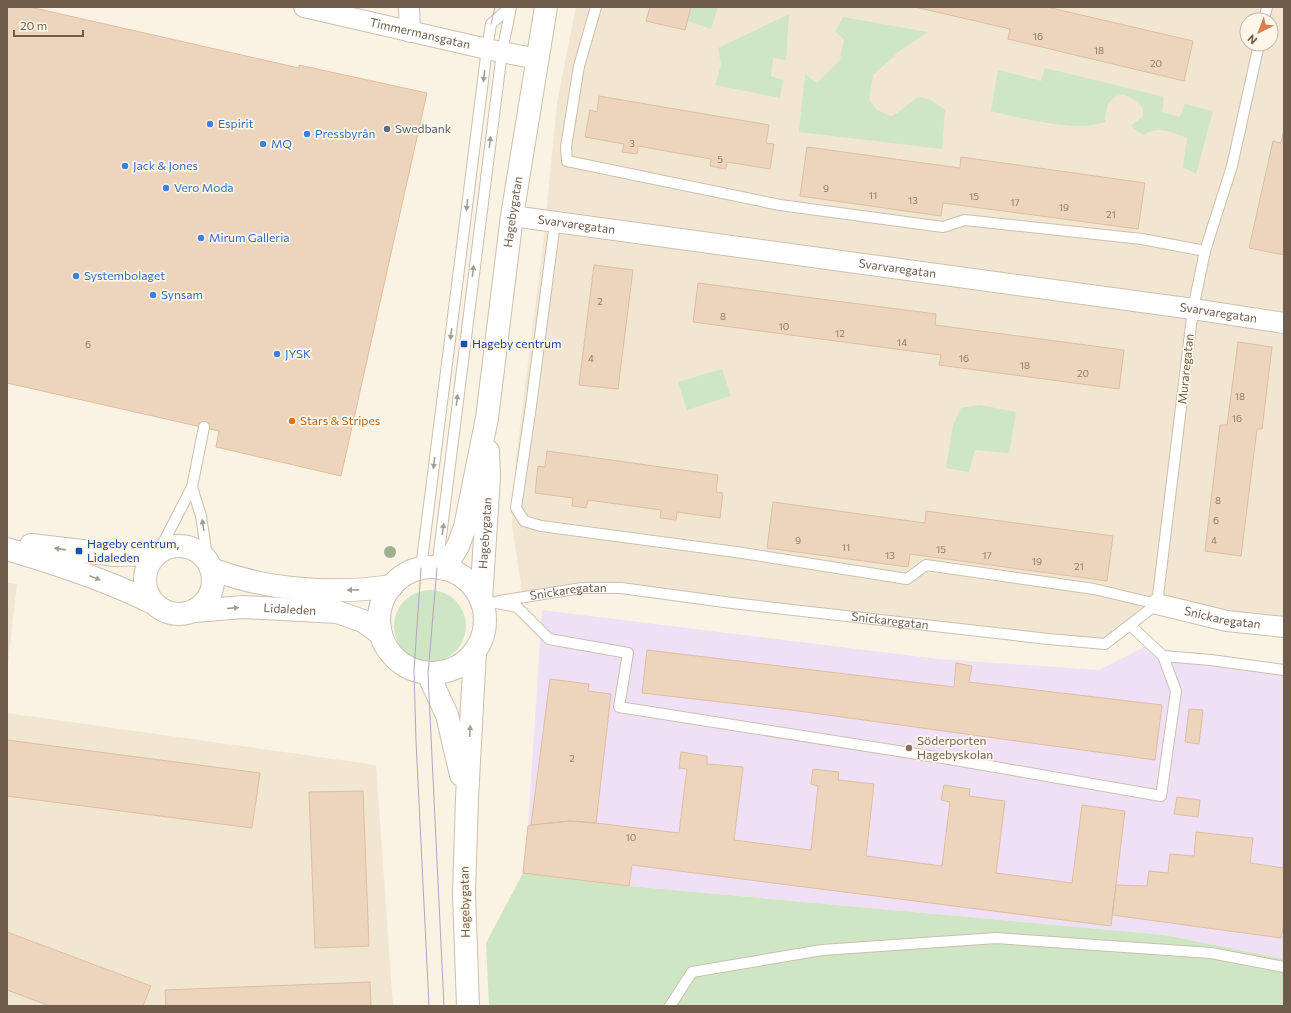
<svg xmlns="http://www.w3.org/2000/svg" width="1291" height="1013" viewBox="0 0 1291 1013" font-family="Commissioner,sans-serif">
  <rect width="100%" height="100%" fill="#faf3e3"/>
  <path fill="#f1e6d2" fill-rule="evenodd" d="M576,7H1284V627L1157,604L1105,644L621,588L523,597L512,525L516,459L543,245L557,103ZM1247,20H1271V44H1247Z
    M7,583L17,584L7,673Z
    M7,713L376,765L393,1006H7Z"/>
  <path fill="#f0e0f6" d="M542,610L939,659L1099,670L1144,647L1284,664V959L1165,935L629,886L523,873L528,826Z"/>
  <path fill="#cee6c3" d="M691,7H718L711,29L688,21Z
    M789,14L786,60L773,58L771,76L783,80L780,98L715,85L721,65L718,48Z
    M843,17L928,32L901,50L873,75L869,100L877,110L891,116C916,105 914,84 945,110L942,149L799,132L805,74L817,83L840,60L844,39L835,32Z
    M1045,68L1164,97L1162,112L1180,117L1185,104L1213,111L1196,174L1183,167L1187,138C1171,132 1159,125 1143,135L1131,126L1143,116V109L1137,101L1123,94C1106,99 1107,106 1105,122C1078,133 1019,118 991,111L998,70L1041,81Z
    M722,369L731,396L687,410L678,382Z
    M980,405L1016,412L1009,453L975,450L969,472L946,468L953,425L961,408Z
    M394 626a36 36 0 1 1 72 0a36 36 0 1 1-72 0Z
    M523,873L629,886L1165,935L1284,959V1006H489L486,943Z"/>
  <path fill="#edd4bd" stroke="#dfbd9f" d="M7,7H30L299,68V65L427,93L341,476L216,447L219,431L7,383Z
    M650,7H691L685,30L646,21Z
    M915,7H1047L1193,41L1184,81L1008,39L1010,29Z
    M599,96L769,125L766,143L774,144L770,169L727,162L726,169L710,166L711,159L638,146L637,154L622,152L624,144L585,137L590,110L597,112Z
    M1284,129V255L1249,248L1273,141L1281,143Z
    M807,147L960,168L961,157L1145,183L1138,229L943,203L941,216L800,196Z
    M594,265L633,270L618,389L579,385Z
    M698,283L936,314L935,325L1124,350L1119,389L939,365L941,355L693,322Z
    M1238,342L1272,347L1262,429H1257L1241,556L1205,551L1220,425H1227Z
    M547,451L718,475L716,492L723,493L720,518L677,512L676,520L660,518L661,510L588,500L586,508L572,506L573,498L535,493L538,466L545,467Z
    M773,502L925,523L926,511L1113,536L1107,581L910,554L908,567L767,548Z
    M647,650L954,687L956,663L972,666L969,682L1162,705L1155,760L791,710L642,693Z
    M550,679L589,684L588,691L611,694L596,823L570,821L531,825Z
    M1189,709L1203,710L1199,744L1185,742Z
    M7,740L260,773L252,828L7,796Z
    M681,752L707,756V764L743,767L734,840L811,850L818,786L811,784L813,769L839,772L838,780L874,784L866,856L942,866L950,802L941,800L944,785L970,789L969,796L1005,801L996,873L1072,883L1082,805L1125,811L1111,926L632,865L629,886L523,873L528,826L531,825L570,821L596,823L679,833L687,769L679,768Z
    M363,791L369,946L315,948L309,792Z
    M1177,797L1200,800L1198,817L1174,814Z
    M1196,832L1253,838L1250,863L1284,868V923L1281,938L1112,915L1116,885L1147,886L1149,871L1168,873L1170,854L1194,856Z
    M7,932L151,986L143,1006H50L7,990Z
    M370,982L371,1006H166L165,990Z"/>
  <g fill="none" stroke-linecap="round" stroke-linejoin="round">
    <g stroke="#cdbeae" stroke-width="12">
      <g id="service">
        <path d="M596,7L579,66L566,147L567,161L780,205L943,227L965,220L1142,239L1205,251"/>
        <path d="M1264,20L1267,7"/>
        <path d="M555,222L531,406L516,508L524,521L541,526L736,552L907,579L926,565L1094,589L1157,604"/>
        <path d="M192,487L201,516L208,563"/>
        <path d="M159,551L192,487L204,427"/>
        <path d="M421,568L487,49L491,24L510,7"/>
        <path d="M437,568L502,52L511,7"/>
        <path d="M481,600L517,607L549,639L628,653L619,707L955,760L1161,796L1176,691L1163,656"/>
        <path id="s1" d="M499,601L582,588H621L732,603L1048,639L1105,644L1157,604"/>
        <path d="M1157,604L1193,309L1205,251L1232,166L1259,44"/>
        <path d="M1130,625L1163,656L1211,660L1284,670"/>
        <path d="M670,1006L692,972L822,950L996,938L1211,953L1284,967"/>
      </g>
    </g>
    <g stroke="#cdbeae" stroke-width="22">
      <g id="minor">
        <path id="s2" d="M304,7L487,49L537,59"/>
        <path d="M409,7L410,32"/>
        <path id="s3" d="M512,216L1193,309L1284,323"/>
        <path id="s4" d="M1157,604L1227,621L1284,627"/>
      </g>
    </g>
    <g stroke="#cdbeae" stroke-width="24">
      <g id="tertiary">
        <path d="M31,545L116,555L155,554"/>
        <circle cx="179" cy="580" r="34"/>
        <path d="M7,549C57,564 106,580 153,603"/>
        <circle cx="432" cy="620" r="53"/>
        <path d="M211,569C267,590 332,595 392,586"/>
        <path id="s5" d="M444,569L458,546L465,527L487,418L512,216L546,7"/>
        <path id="s6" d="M481,600L489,477L488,451"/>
        <path id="s7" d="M194,611L244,607L337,612L363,621L381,634"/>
        <path d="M428,674L447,715L461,775"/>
        <path d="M468,1006L464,894L467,798L475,651"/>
      </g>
    </g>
    <use href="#service" stroke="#fff" stroke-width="10"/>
    <use href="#minor" stroke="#fff" stroke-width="20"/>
    <use href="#tertiary" stroke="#fff" stroke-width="22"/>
    <path stroke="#b7a3c2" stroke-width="1" d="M491,24L495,7
      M421,568L414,670L416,741L429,1006
      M437,568L428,674L444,1006"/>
  </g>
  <circle fill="#9eb08d" cx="390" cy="552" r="6"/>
  <defs><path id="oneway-solid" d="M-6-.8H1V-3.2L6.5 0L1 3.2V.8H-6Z"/></defs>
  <g fill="#a99d93">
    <use href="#oneway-solid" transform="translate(484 76) rotate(97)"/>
    <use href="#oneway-solid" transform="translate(490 142) rotate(-83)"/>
    <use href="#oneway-solid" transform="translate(467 205) rotate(97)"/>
    <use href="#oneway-solid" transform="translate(473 271) rotate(-83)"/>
    <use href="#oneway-solid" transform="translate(451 334) rotate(97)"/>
    <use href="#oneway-solid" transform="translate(457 400) rotate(-83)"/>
    <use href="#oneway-solid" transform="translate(434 463) rotate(97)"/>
    <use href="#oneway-solid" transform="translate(203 525) rotate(-100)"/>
    <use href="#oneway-solid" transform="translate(443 529) rotate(-82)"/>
    <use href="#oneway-solid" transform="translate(60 549) rotate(-172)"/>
    <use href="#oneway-solid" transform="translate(95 578) rotate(21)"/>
    <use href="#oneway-solid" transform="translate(353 590) rotate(179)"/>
    <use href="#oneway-solid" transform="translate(233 608) rotate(-5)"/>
    <use href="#oneway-solid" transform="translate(470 731) rotate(-87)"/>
  </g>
  <g fill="#3f7fe0" stroke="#fdf7e9" stroke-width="1.5">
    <circle cx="210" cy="124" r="4"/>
    <circle cx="307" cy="134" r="4"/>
    <circle cx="263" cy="144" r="4"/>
    <circle cx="125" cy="166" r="4"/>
    <circle cx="166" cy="188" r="4"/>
    <circle cx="201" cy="238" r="4"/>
    <circle cx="76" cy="276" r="4"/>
    <circle cx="153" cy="295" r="4"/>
    <circle cx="277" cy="354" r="4"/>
  </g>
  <circle fill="#5c6f8a" stroke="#fdf7e9" stroke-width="1.5" cx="387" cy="129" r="4"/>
  <g fill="#1a4fb4" stroke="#fdf7e9" stroke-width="1.5">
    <rect x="460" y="340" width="8" height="8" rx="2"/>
    <rect x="75" y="547" width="8" height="8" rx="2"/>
  </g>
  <circle fill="#e8710a" stroke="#fdf7e9" stroke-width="1.5" cx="292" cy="421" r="4"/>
  <circle fill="#8d6e63" stroke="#fdf7e9" stroke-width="1.5" cx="909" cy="748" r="4"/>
  <g text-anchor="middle" stroke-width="3.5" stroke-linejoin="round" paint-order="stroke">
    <g font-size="10" fill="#8f7a68">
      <text x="1038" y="40">16</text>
      <text x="1099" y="54">18</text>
      <text x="1156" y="67">20</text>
      <text x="632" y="147">3</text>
      <text x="720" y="163">5</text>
      <text x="826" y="192">9</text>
      <text x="873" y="199">11</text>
      <text x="974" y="200">15</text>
      <text x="913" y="204">13</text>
      <text x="1015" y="206">17</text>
      <text x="1064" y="211">19</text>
      <text x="1111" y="218">21</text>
      <text x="600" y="305">2</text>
      <text x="723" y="320">8</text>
      <text x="784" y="330">10</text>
      <text x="840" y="337">12</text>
      <text x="902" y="346">14</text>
      <text x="88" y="348">6</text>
      <text x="591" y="362">4</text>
      <text x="964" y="362">16</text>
      <text x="1025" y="369">18</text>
      <text x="1083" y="377">20</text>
      <text x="1240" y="400">18</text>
      <text x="1237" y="422">16</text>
      <text x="1218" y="504">8</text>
      <text x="1216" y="524">6</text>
      <text x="798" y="544">9</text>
      <text x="1214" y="544">4</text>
      <text x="846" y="551">11</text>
      <text x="941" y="553">15</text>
      <text x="890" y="559">13</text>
      <text x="987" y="559">17</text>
      <text x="1037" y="565">19</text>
      <text x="1079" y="570">21</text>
      <text x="572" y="762">2</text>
      <text x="631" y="841">10</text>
    </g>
    <g font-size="12" fill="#705c4b" stroke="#fdf7e9">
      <text dy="4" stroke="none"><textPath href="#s2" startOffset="119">Timmermansgatan</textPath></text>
      <text dy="4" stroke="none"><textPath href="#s5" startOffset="366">Hagebygatan</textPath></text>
      <text dy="4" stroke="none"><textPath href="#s3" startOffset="65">Svarvaregatan</textPath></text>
      <text dy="4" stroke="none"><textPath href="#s3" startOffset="389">Svarvaregatan</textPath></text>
      <text dy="4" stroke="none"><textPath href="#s3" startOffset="713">Svarvaregatan</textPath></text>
      <text transform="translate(1186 369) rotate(-84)" y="4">Muraregatan</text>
      <text dy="4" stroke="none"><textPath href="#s6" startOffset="67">Hagebygatan</textPath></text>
      <text dy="4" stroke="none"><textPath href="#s1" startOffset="70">Snickaregatan</textPath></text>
      <text dy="4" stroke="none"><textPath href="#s7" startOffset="96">Lidaleden</textPath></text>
      <text dy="4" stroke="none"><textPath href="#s4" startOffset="67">Snickaregatan</textPath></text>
      <text dy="4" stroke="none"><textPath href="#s1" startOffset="394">Snickaregatan</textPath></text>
      <text transform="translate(465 902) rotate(-91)" y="4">Hagebygatan</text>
    </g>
    <g font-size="12" fill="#366cbe" stroke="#fdf7e9" text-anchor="start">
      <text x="218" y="128">Espirit</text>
      <text x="315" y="138">Pressbyrån</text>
      <text x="271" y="148">MQ</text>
      <text x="133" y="170">Jack &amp; Jones</text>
      <text x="174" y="192">Vero Moda</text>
      <text x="209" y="242">Mirum Galleria</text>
      <text x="84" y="280">Systembolaget</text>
      <text x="161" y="299">Synsam</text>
      <text x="285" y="358">JYSK</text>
    </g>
    <g font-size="12" fill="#4e5e75" stroke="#fdf7e9" text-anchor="start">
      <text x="395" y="133">Swedbank</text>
    </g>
    <g font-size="12" fill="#164399" stroke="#fdf7e9" text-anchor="start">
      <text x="472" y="348">Hageby centrum</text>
      <text x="87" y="548">Hageby centrum,<tspan x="87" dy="14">Lidaleden</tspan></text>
    </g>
    <g font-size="12" fill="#c56008" stroke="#fdf7e9" text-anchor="start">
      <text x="300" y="425">Stars &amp; Stripes</text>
    </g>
    <g font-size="12" fill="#785e54" stroke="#fdf7e9" text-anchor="start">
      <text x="917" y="745">Söderporten<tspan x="917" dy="14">Hagebyskolan</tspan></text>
    </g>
  </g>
  <rect width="1291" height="1013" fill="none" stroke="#705c4b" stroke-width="16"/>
  <g transform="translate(1259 32) rotate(222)"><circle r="19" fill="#fdf7e9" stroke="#c5b9aa"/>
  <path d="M0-3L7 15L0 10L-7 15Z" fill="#db7c51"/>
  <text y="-6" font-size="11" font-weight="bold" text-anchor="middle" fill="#705c4b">N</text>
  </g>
  <path d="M14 30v6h69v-6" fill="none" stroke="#705c4b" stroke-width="2"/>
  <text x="20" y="30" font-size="12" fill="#705c4b" stroke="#fdf7e9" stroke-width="3" paint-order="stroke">20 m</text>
</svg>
